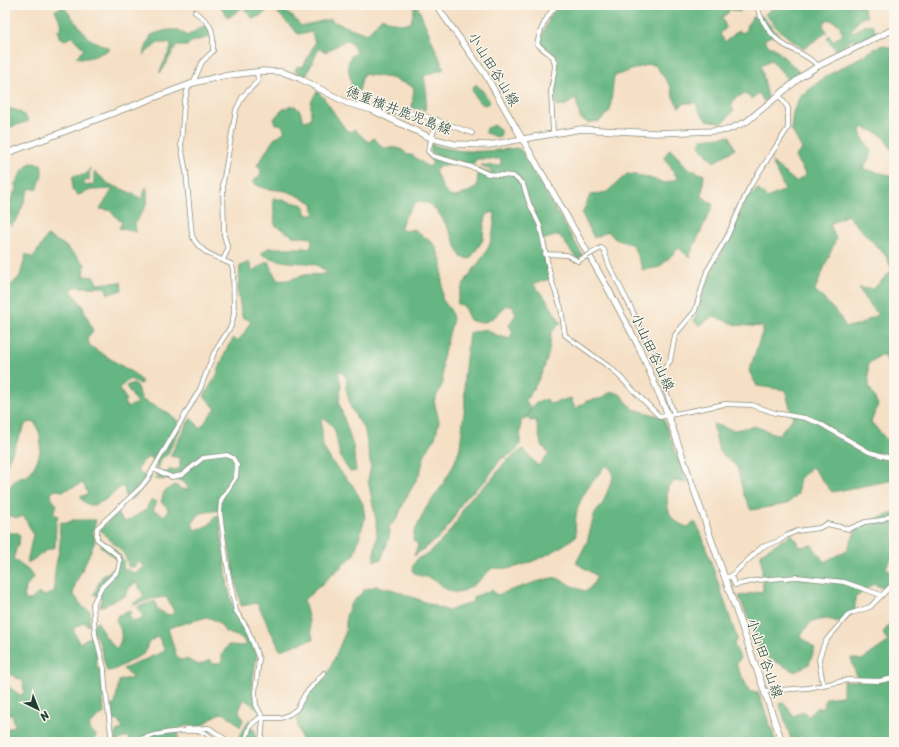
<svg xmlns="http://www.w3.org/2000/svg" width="899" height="747" viewBox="0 0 899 747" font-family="Sriracha,'Klee One',sans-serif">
  <rect width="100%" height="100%" fill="#fbf7ec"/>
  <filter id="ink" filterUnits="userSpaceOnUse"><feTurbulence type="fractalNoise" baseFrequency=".025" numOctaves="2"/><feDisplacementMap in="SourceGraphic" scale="8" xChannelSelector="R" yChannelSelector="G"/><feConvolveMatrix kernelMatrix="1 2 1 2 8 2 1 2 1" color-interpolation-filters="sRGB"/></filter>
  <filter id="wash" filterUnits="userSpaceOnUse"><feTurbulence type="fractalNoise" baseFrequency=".012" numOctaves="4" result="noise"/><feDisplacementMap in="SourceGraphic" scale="16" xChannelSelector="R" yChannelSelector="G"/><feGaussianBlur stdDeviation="0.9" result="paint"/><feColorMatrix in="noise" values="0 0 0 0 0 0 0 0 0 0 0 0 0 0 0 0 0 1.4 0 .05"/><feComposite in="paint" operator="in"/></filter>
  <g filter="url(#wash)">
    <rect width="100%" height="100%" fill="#f5dfc5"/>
    <path fill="#65b682" stroke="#427a5b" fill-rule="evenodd" d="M220,5H273L262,15L253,19L243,7L228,18Z
      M415,5H417L444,69L424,76L427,95L425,110L412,108L414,87L391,78L363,74L359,91L352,89L348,65L351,56L357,53L350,41L346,40L326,52L319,48L306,76L295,71L297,66L303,67L315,43L312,32L298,34L276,11L279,8L292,16L301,26L331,19L334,22L367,34L382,17L391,22H396L398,24L411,23Z
      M561,5H683L685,10L689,5H747L739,12L729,9L728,13L722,17L726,28L720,34L725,42L738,31L744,33L752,17L762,16L780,37L771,36L764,40L770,47H773L801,73L790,81L771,60L761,65L768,98L764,102L759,93L751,99L747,94C738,96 734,97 731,107L734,110L723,123L706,120L699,111L696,103H685L679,107L673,97L671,87L655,65L649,64L614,76L610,111L600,121L588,123L580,118L576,98L566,105L557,106L553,94L558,64L556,56L544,46L540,40L552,13Z
      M778,5H862L867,17L861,18L851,30L853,32L865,25L872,24L877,35L861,43L853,39L837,51L827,39L829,35L834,40L843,35L839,24L828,19L823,25L827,32L803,49L779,30L765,14Z
      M64,7L88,38L110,49C99,54 89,61 76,57L84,49L72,37L65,40L59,37L58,31L62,25L55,10Z
      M207,24L210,37L191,42L187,46H176L162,71L159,73L171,48L170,43H158L143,55L151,35C165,30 176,26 187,36Z
      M882,45L894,49V153L882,135L862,127L861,135L872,153L863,169L894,176V372L882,354L868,364L869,386L878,405L871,422L894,448V480L832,492L812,467L799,479L798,494L787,504L751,510L744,495L737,467L719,451L713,424L734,430L754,426L778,435L793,418L785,390L757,386L749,371L764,327L737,325L713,316L699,326L694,320L710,276L736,223L746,198L758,189L767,198L785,190L772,162L796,182L806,175L795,157L802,149L791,129L793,112L800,96L825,77ZM847,215L886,256L892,270L873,289L859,288L865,299L878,314L859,325L846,327L838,314L815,290L836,239L830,224Z
      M476,84L482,90L490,102L485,105C478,103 473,95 472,88Z
      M317,91L323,97L346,130L351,132L354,129L368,142L374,138L383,148C393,148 401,146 407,155H412L428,167L433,164L427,154L457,163L439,166L435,171C448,199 448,204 477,187L478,168L485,172L495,173L481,165L496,166L501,164V159H476L473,165L437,156L431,152V144C459,154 487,152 516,148L520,149L583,256L577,259L559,235L545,239L542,241L550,279L533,284L546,299L561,323L551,333C550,360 541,379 525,401L531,408L525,419L521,420L520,444L516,451L501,459L486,480L463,500L452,521L442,535L414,556L418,545L413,540L414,533L426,508L442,486L454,464L460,448L465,404L464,377L469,333L485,329L494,334L509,339L513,332L509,325L516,314L513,307L506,305C495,317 487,327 470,320L463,305L457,304C460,280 478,268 488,248C493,239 494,222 495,212L487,214L484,225L483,240L470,259L461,257C453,240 445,215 429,204C426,202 420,202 416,202L404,218L400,229L405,231L414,229L435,245L442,263V299L451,311L453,319L442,361L443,383L434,401L439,421L435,438L425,454L420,473L405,500L397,519L389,527V538L381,560L374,561V554L377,538L376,520L368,480L371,467L365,431L351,408L346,388L347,377L338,370L341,385L339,403L353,446L356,471L350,472C347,467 342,461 340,455C335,438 339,426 321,417L323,447L332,462L353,486L363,504L365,518L354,555L304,600L313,639L280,650L257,603L241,606L221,510L200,513L192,524L196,530L209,525L215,517L219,515L228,587L234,610L245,625L257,655L252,683L253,694L263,712L244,699L239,711L243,720L240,727C220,706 222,712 202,726H183L178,732V742L154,739L131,742L127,736L116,742V731L123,729L119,721L113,720L111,706L115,704L119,681L125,679H132L130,674L123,669L165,651L158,636L148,643L145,653L114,670L107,671L99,642L92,630V624L98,622L105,636L116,649C124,639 122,631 116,620L118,615L131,611L129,616L133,621H139L143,616L137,607L155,601L157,609L166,614L172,615L174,611L166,597L152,599L134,605V603L144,596L136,582L129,588L125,596C116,598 109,605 100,607L102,598L94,594C97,589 98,582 101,578C106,571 119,571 117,559L100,546L104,542L115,550L124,561L123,568L135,573L145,567L139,562L134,567H128C128,550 109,542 100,529L109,520L117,514L125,522L146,510L149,503L152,500L157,502L153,510L165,516L168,511L167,507L161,502L164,492L175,485L181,489L189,490C184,478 176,481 166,477L164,480L154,479L162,472L166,473L169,470L180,469V458L170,456L188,422L191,418L200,428C207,421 210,413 216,409L204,396L217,375L227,348L234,338L237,341L243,335L251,321L242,317L238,292L240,266L249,262L253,271L268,261L277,280C287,282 295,277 305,275C313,274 319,276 327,273C315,260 305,264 289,262C279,261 270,258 261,254L268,248H311L312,238L293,236L275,225L273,198L304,205L307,215H315L313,203C305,199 297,195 289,192C276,188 266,192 252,182L260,176L261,170L257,165L274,139L285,131L281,124H276L274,119C280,111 285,106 295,106L300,111L303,121L311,119V102ZM207,617C216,620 221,623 225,632L242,638L245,643L244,646L228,645L222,655V662L213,664L210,660L199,665L186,659L180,660L176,655L168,628Z
      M5,109C16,108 22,112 29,121L5,129Z
      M495,125L500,130L501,135L497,137L486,133V128Z
      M730,136L735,149L714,162L699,146L701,139Z
      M670,149L689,169L704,175L702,196L713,205L689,257L679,248L660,267L643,270L633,245L615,239L608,231L594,238L582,214L590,195L607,192L627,174L643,176L665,183L678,179L664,157Z
      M30,163L41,164C44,174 40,181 37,190L30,188C23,200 22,216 11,226L5,218V204L9,203L16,189L15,184L23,170Z
      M90,168L89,180L82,182L86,186L94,184V172C101,175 104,181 109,184C121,189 131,192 142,199L146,187C151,202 143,211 135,223L136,232L119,228L122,223L109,210L100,209L113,189L91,190L78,195L72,190L73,176L85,175Z
      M47,236L63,244L85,264L84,276L94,277L97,284L121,282L122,290L108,294L105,287H74L71,291L82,305L93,331L87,338L90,346L136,375L142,382L140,384L130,379L119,388L126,399L124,403L126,406L129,407L137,403L126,386L131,384L136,385L142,400L169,413L182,425L167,455L162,458L158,469L150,456L142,462L137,471L143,475L152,477L132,500L125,496V490L122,486C111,494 92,517 80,497L88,494L83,483L63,491L55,490L51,493L52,499L57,505L53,513L58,516L56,523L55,547C44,550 38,558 27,563L33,534L24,516L18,518L6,515L5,517C5,498 4,489 20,476L26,477C41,462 46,440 34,422L26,423L5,467V283L10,286L20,276L26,254L33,258Z
      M613,392L620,394L633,409L663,417L687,483L675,481L668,486C666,505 666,521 688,527L695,522L701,533L737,638L734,644L740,658L736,665L750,692H758L776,742H302L297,723L298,713L305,697L324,680L329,671L346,631V616L350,605L364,590L376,586L394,590L448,611L473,602V597L492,590L497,595C506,592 551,576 556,578C567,581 576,590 587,591L593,584L597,576L576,563L587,542L595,512L603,503L613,477L612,471L606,465C587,489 572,503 576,536C559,550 532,564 511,568C505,569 498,568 492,568C482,578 468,594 452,592C445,590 440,584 434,580C427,576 419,577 413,572V566L417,559L429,553L446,536L457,521L467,501L491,480L505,462L523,449L538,466L549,454L541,444L536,420L531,421L527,418L534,404L547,399L550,404L571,398L575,409L587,401L603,398L607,394Z
      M894,513V555L886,567L894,579L883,588L873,584L855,598V611L842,623L827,619L812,621L800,636L815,648L809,664L795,672L763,655L739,596L763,591L761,553L792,534L800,547L812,545L824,562L847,550L858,525Z
      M73,520H96L93,532L95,541L93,546L75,585L73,594L84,608L90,611L89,626L84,622L73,629L79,643L91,636L96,649L97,668L104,673L102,682L104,713L89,725L91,731L96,735L95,742H5V730L15,726L12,714H5V684L20,695L24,693L23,681L5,672V533H18L20,538L13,559L28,570L33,577L25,589L24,600H31L39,593L45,596L55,591C52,575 58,560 60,544C61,536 58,530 61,522L67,523Z
      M894,618V702L890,708L894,727V742H792L779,703L783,702L794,716L804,711L808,717L816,708H823L826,698L843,696V681H858L851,658L862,660L888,642L883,633Z
      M250,719L253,722L251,730H255V736L258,740L261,735L262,721L260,742H236Z"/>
  </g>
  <g filter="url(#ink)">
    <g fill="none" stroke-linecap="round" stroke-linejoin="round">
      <g stroke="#8a8e7c" stroke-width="5.5">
        <path id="street" d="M757,5C760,20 772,38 786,46C797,52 809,56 818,66
          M375,110L419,114L472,133
          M437,120L428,151L433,156L475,168L488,174L513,176L523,184L529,203L540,226L551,279L561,308L565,335L612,369L660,417L725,404L752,405L775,413L805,418L819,423L869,452L894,459
          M553,133L551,92L555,66L553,57L537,44C540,29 547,15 557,5
          M601,248L604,250L609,265L632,310L655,360L674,414
          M545,254L567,255L578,261
          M223,260L228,249L224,235L223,183L236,110L243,96L258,81L257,72
          M660,374L670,361L675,335L695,311L707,271L727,237L749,188L788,128V108L779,95
          M153,469L172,477L182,475L203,458L227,455L233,458L237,465L236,477L221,500L220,513L228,572L236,611L247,628L259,659L255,693L256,705L263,718L261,742
          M731,576L735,585L758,580L797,577L844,582L881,595
          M725,578L731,576L762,547L779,541L786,536L797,531L819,528L827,524L849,529L865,522L881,520L894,514
          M823,685L819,659L824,644L828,638L849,614L870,607L894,583
          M764,691L808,688L848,680L879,681L894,678
          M186,729L209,728L229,742
          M112,742L105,685L104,668L95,634L93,604L101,588L118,571L120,561L118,556L97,539V528L141,487L148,478L200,389L214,353L231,326L234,314L233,269L231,264C216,257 198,252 192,235L186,172L181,145L184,103L188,88L193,83L202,62L213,51C214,31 212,23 195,12
          M134,742C149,734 190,727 205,733C209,735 212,739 215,742
          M245,742L250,726L259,718H281L290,714L297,709L305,694L324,673"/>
      </g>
      <g stroke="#8a8e7c" stroke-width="7">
        <path id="secondary" d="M436,5L485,74L606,285L639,347L668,415L782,742
          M5,154L193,83L222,76L263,71L282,72L299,78L347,103L372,110L431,138L454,144L489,145L581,129L655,133L713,131L727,130L746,122L802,76L818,66L894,29"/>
      </g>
      <use href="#street" stroke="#fff" stroke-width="4"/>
      <use href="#secondary" stroke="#fff" stroke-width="5.5"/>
      <g stroke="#8a8e7c" stroke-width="5.5" stroke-linecap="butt">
        <path id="street-bridge" d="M578,261L601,248"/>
      </g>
      <use href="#street-bridge" stroke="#fff" stroke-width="4"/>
    </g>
  </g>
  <g text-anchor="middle" stroke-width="3" stroke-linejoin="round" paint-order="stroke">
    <g font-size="14" fill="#1f3d34" stroke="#fbf7ec">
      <text transform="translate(494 69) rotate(58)" y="5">小山田谷山線</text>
      <text transform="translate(399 110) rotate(21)" y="5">徳重横井鹿児島線</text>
      <text transform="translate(653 352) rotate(65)" y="5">小山田谷山線</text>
      <text transform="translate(765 658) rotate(71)" y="5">小山田谷山線</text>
    </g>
  </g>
  <rect width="899" height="747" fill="none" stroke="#fbf7ec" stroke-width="20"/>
  <g transform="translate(38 709) rotate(137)" stroke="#fbf7ec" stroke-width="3" paint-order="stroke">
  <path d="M0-3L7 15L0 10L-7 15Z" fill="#1f3d34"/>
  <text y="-6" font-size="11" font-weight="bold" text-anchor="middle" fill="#1f3d34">N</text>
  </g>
</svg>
